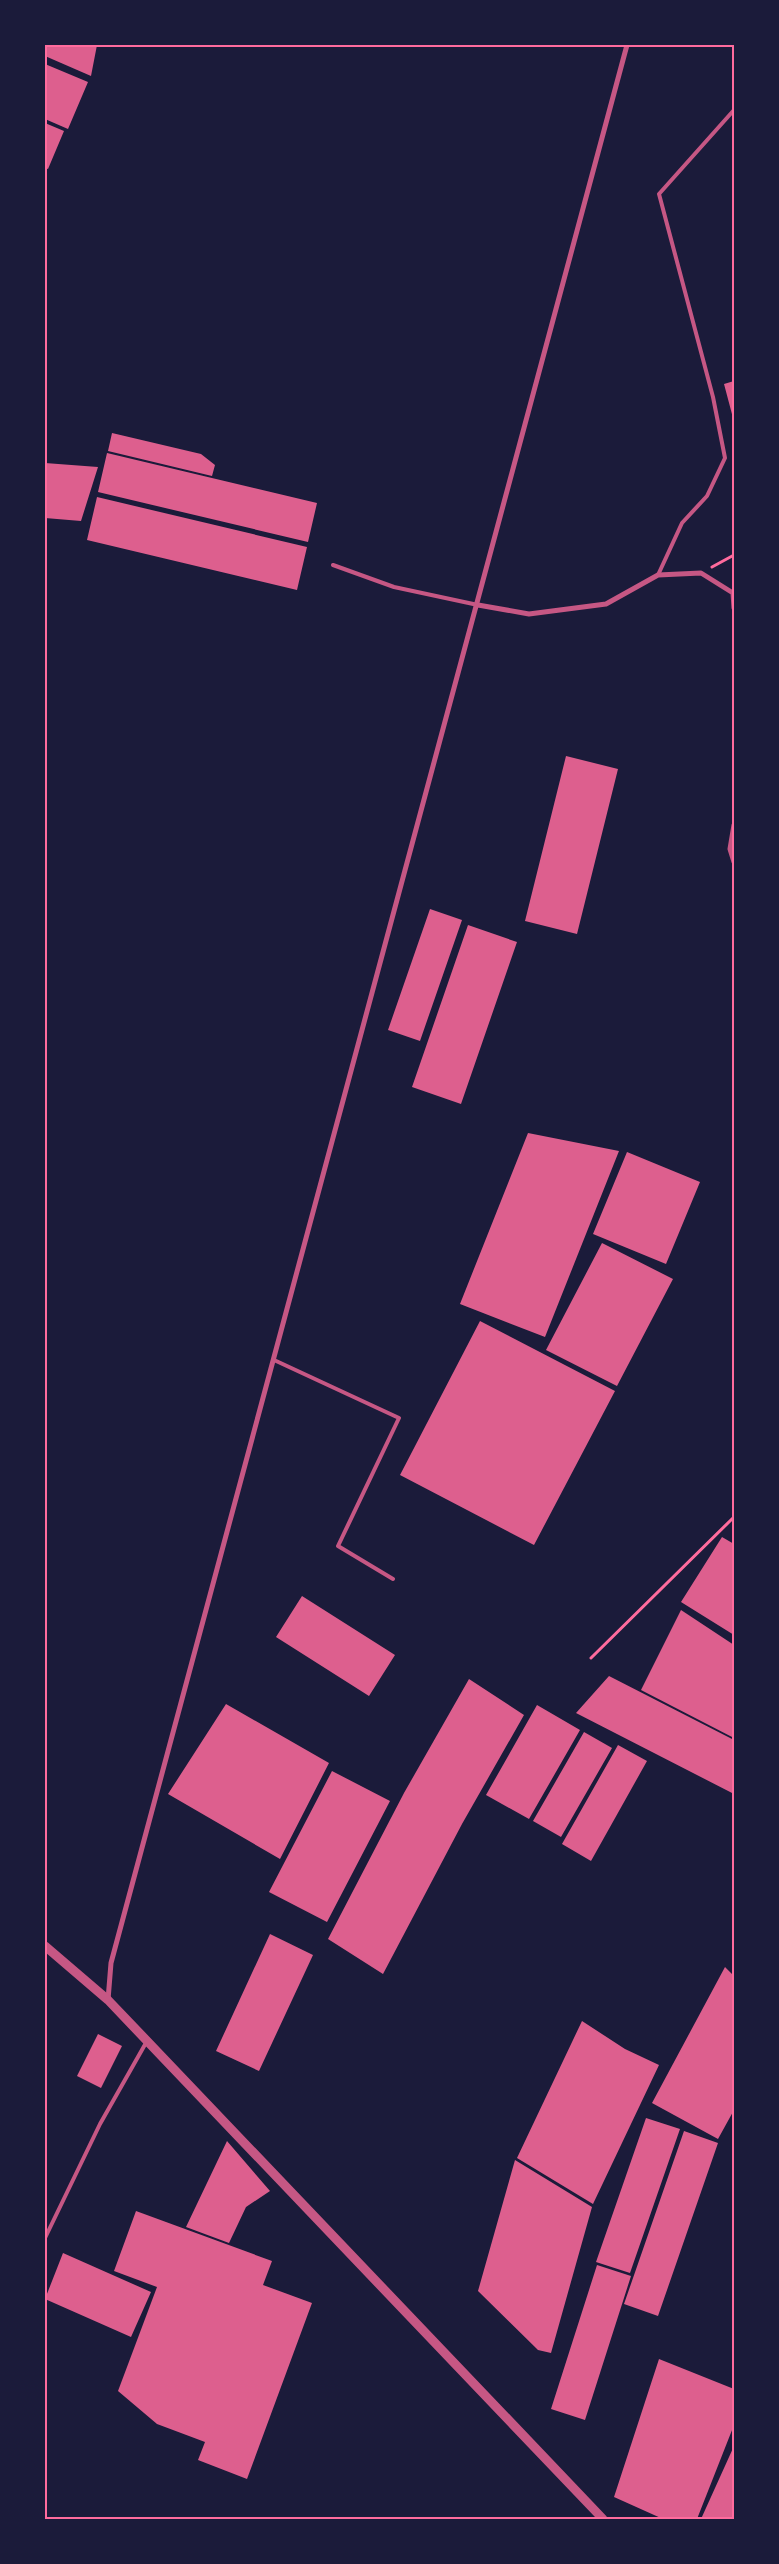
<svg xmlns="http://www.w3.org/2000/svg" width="779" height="2564" viewBox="0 0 779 2564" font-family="Manrope,sans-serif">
  <rect width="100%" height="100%" fill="#1b1b3a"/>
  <path fill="#dd5f8e" d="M45,45H97L91,76L45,56Z
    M45,64L88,82L68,129L45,119Z
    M45,123L64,131L48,169L45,168Z
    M734,381V418H733L724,384Z
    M112,433L201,454L215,465L212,476L108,451Z
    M107,453L317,503L308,542L98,492Z
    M45,463L98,467L81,521L45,518Z
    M97,497L307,547L297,590L87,540Z
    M566,756L618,769L577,934L525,921Z
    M430,909L462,920L420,1041L388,1030Z
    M468,925L517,942L461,1104L412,1087Z
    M528,1133L619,1151L545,1337L460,1304Z
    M627,1152L700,1182L666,1264L593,1234Z
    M602,1243L673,1279L617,1386L546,1350Z
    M480,1321L615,1391L534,1545L400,1475Z
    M722,1537L734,1544V1635L681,1602Z
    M302,1596L395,1655L369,1696L276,1637Z
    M681,1610L734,1645V1738L641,1690Z
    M609,1676L734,1740V1794L576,1713Z
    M469,1679L524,1715L462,1824L383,1974L328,1939L404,1793Z
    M226,1704L329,1763L280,1859L168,1794Z
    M537,1705L580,1730L529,1819L486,1795Z
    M584,1732L612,1748L561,1837L533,1821Z
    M618,1745L647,1761L591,1861L562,1844Z
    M332,1771L390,1801L327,1922L269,1892Z
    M270,1934L313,1955L259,2071L216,2051Z
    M725,1967L734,1976V2110L718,2139L652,2103Z
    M582,2021L625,2049L659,2065L593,2204L517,2158Z
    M98,2034L122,2046L101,2088L77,2076Z
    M646,2118L680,2129L630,2273L596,2262Z
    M684,2131L718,2143L658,2316L624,2304Z
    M227,2141L270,2191L246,2207L229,2243L186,2227Z
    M515,2160L592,2207L551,2353L538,2350L478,2291Z
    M136,2211L272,2261L263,2285L312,2303L247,2479L198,2460L205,2442L157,2424L118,2391L157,2287L114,2271Z
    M63,2253L151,2292L131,2337L45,2299Z
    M597,2265L631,2276L585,2420L551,2409Z
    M659,2359L734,2389V2425L697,2519H663L614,2497Z
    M734,2446V2519H701Z"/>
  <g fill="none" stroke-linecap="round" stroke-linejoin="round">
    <path stroke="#ff6b9d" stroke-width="3" d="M712,567L734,555
      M591,1658L734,1517"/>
    <path stroke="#c65784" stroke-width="4" d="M333,565L394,587L478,605
      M658,575L682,523L707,496L725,458L713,397L659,194L734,110
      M274,1360L399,1418L338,1546L393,1579
      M45,2238L100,2124L147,2041"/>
    <path stroke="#c65784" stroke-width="5" d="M478,605L529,614L606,604L658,575L701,573L733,593L734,608
      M734,825L730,849L734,862
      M108,2000L111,1963L627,45"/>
    <path stroke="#c65784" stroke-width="9" d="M45,1946L108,2000L603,2519"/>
  </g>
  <rect width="779" height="2564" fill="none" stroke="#1b1b3a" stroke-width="92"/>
  <rect x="46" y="46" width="687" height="2472" fill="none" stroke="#ff6b9d" stroke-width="2"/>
</svg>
